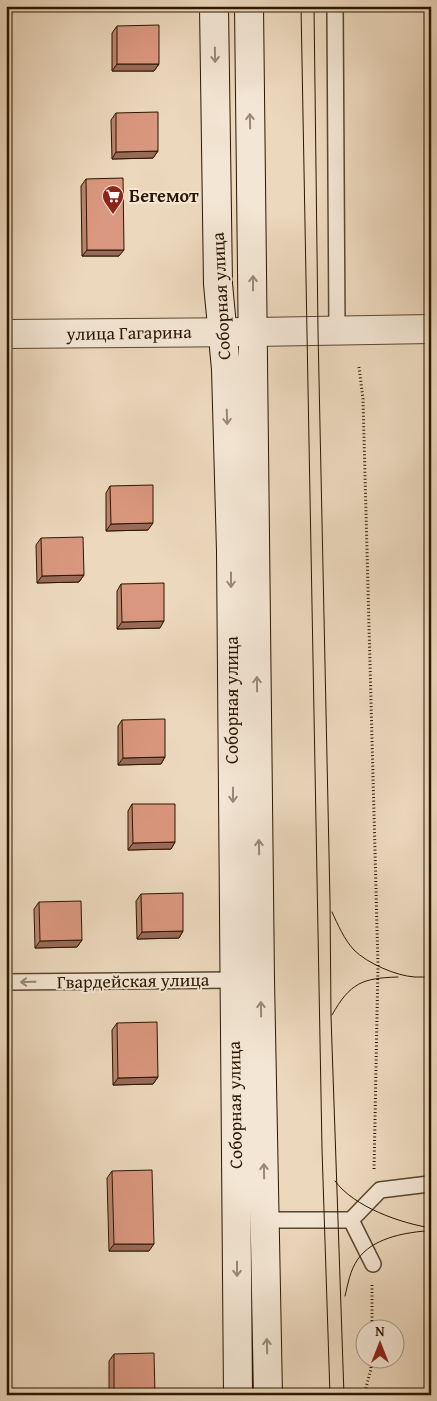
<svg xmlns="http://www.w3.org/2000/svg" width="437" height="1401" viewBox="0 0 437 1401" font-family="'Gentium Book Plus',serif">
  <rect width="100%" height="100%" fill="#ecd8bd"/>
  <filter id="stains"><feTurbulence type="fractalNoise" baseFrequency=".004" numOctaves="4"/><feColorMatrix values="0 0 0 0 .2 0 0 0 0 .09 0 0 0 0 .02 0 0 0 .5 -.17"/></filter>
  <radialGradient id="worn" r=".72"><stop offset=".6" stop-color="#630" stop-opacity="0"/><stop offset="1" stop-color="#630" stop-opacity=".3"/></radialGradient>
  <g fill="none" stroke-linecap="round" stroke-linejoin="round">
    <g stroke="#5b472f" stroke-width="18">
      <path id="service" d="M335,6L337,331
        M6,982L234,980
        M258,1220H351L373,1264
        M351,1220L380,1190L429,1184"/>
    </g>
    <g stroke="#5b472f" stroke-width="30">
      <path id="minor" d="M6,334L252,332"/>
    </g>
    <g stroke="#5b472f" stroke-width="30">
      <path id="tertiary" d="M252,332L431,329"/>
    </g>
    <g stroke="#2b1700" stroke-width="30">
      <path id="secondary" d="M214,6L218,284L226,369L231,551L238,1395
        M249,6L260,979L268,1395"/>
    </g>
    <path stroke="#2b1700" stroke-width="3" stroke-dasharray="1 2.5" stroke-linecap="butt" d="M359,367L363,399L378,965L374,1171
      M372,1328V1283
      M364,1395L371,1369V1358"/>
    <use href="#service" stroke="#f3e6d4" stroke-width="15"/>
    <use href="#minor" stroke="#f3e6d4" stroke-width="28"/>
    <use href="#tertiary" stroke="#f3e6d4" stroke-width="28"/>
    <use href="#secondary" stroke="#f3e6d4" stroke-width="28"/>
    <path stroke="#2b1700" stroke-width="1" d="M301,6L322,1149L330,1395
      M314,6L318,331L330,901L331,1016L344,1395
      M332,912C338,925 344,939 354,950C367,963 396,976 415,977C420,977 425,977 431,977
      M332,1015C350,983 362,978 398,977
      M335,1181C354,1207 400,1223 431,1228
      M345,1296C348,1284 350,1270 358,1259C372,1239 402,1233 425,1231"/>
  </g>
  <path fill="#bb826d" stroke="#2b1700" d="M117,26L159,64L154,71H112V33Z
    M116,113L158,151L153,158L112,159L111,120Z
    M86,179L119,256H82L81,186Z
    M110,486L148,530L106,531V493Z
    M41,538L84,575L79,582L37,583L36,545Z
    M121,584L160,628L117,629V591Z
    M122,720L165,757L161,764L118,765V726Z
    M132,804L175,842L171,849L128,850V811Z
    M141,894L183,931L179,938L137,939L136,901Z
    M39,902L82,940L77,947L35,948L34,909Z
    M117,1023L158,1077L153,1084L113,1085L112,1030Z
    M112,1171L149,1251H109L107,1178Z
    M114,1354L155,1395H109V1361Z"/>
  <path fill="#996a59" stroke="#2b1700" d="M117,64H159L154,71H112Z
    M158,151L153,158L112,159L116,152Z
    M87,250H124L119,256H82Z
    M153,523L148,530L106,531L111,524Z
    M84,575L79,582L37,583L42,576Z
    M164,621L160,628L117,629L122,622Z
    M165,757L161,764L118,765L123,758Z
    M175,842L171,849L128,850L133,843Z
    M183,931L179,938L137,939L142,932Z
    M82,940L77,947L35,948L40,941Z
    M158,1077L153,1084L113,1085L118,1078Z
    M114,1244H154L149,1251H109Z"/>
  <path fill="#da977f" stroke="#2b1700" d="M159,25V64H117V26Z
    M158,112V151L116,152V113Z
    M123,178L124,250H87L86,179Z
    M153,485V523L111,524L110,486Z
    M83,537L84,575L42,576L41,538Z
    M164,583V621L122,622L121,584Z
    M165,719V757L123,758L122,720Z
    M132,804H175V842L133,843Z
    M183,893V931L142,932L141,894Z
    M81,901L82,940L40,941L39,902Z
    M157,1022L158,1077L118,1078L117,1023Z
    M152,1170L154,1244H114L112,1171Z
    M154,1353L155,1395H114V1354Z"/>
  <defs><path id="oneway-shaft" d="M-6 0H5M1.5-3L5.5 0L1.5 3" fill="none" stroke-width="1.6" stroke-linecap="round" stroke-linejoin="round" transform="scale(1.25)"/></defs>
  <g stroke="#998975">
    <use href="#oneway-shaft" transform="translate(215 55) rotate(89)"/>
    <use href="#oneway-shaft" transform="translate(250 121) rotate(-91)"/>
    <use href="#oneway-shaft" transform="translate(253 283) rotate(-90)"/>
    <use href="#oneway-shaft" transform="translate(227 417) rotate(88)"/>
    <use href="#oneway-shaft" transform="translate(231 580) rotate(90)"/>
    <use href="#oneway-shaft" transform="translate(257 684) rotate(-91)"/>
    <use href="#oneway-shaft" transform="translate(233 795) rotate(90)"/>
    <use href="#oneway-shaft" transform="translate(259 847) rotate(-91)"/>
    <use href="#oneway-shaft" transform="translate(28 982) rotate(179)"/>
    <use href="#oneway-shaft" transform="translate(261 1009) rotate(-91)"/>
    <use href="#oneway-shaft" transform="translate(264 1171) rotate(-91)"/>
    <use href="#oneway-shaft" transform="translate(237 1269) rotate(90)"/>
    <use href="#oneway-shaft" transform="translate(267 1346) rotate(-91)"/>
  </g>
  <defs>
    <g id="supermarket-pin" transform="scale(1.125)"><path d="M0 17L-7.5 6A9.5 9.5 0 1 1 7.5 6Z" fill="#8f2418" stroke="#f3e6d4"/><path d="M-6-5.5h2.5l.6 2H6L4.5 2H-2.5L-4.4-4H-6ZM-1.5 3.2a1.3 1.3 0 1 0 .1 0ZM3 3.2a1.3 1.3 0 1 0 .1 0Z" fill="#fff"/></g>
  </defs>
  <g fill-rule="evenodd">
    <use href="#supermarket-pin" x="113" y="196"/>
  </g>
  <g text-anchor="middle" stroke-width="4" stroke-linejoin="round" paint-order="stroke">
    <g font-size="18" font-weight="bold" fill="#2b1700" stroke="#f3e6d4" text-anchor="start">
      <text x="129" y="202">Бегемот</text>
    </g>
    <g font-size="18" fill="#2b1700" stroke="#f3e6d4">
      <text transform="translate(221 296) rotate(-93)" y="6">Соборная улица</text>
      <text transform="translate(129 333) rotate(-1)" y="6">улица Гагарина</text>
      <text transform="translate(232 700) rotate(-90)" y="6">Соборная улица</text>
      <text transform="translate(133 981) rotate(-1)" y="6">Гвардейская улица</text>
      <text transform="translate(235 1105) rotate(-91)" y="6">Соборная улица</text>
    </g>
  </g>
  <rect width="437" height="1401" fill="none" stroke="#ecd8bd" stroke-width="25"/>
  <rect x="8" y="8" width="422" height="1386" fill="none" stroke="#2b1700" stroke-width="2.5"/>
  <rect x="12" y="12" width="412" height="1376" fill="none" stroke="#2b1700"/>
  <g transform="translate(380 1344)"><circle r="24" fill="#f3e6d4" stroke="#a3937f"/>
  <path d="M0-4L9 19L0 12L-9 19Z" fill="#8f2418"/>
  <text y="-8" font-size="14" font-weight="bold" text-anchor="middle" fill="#2b1700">N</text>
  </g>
  <rect width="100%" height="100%" filter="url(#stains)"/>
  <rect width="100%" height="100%" fill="url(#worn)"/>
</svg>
